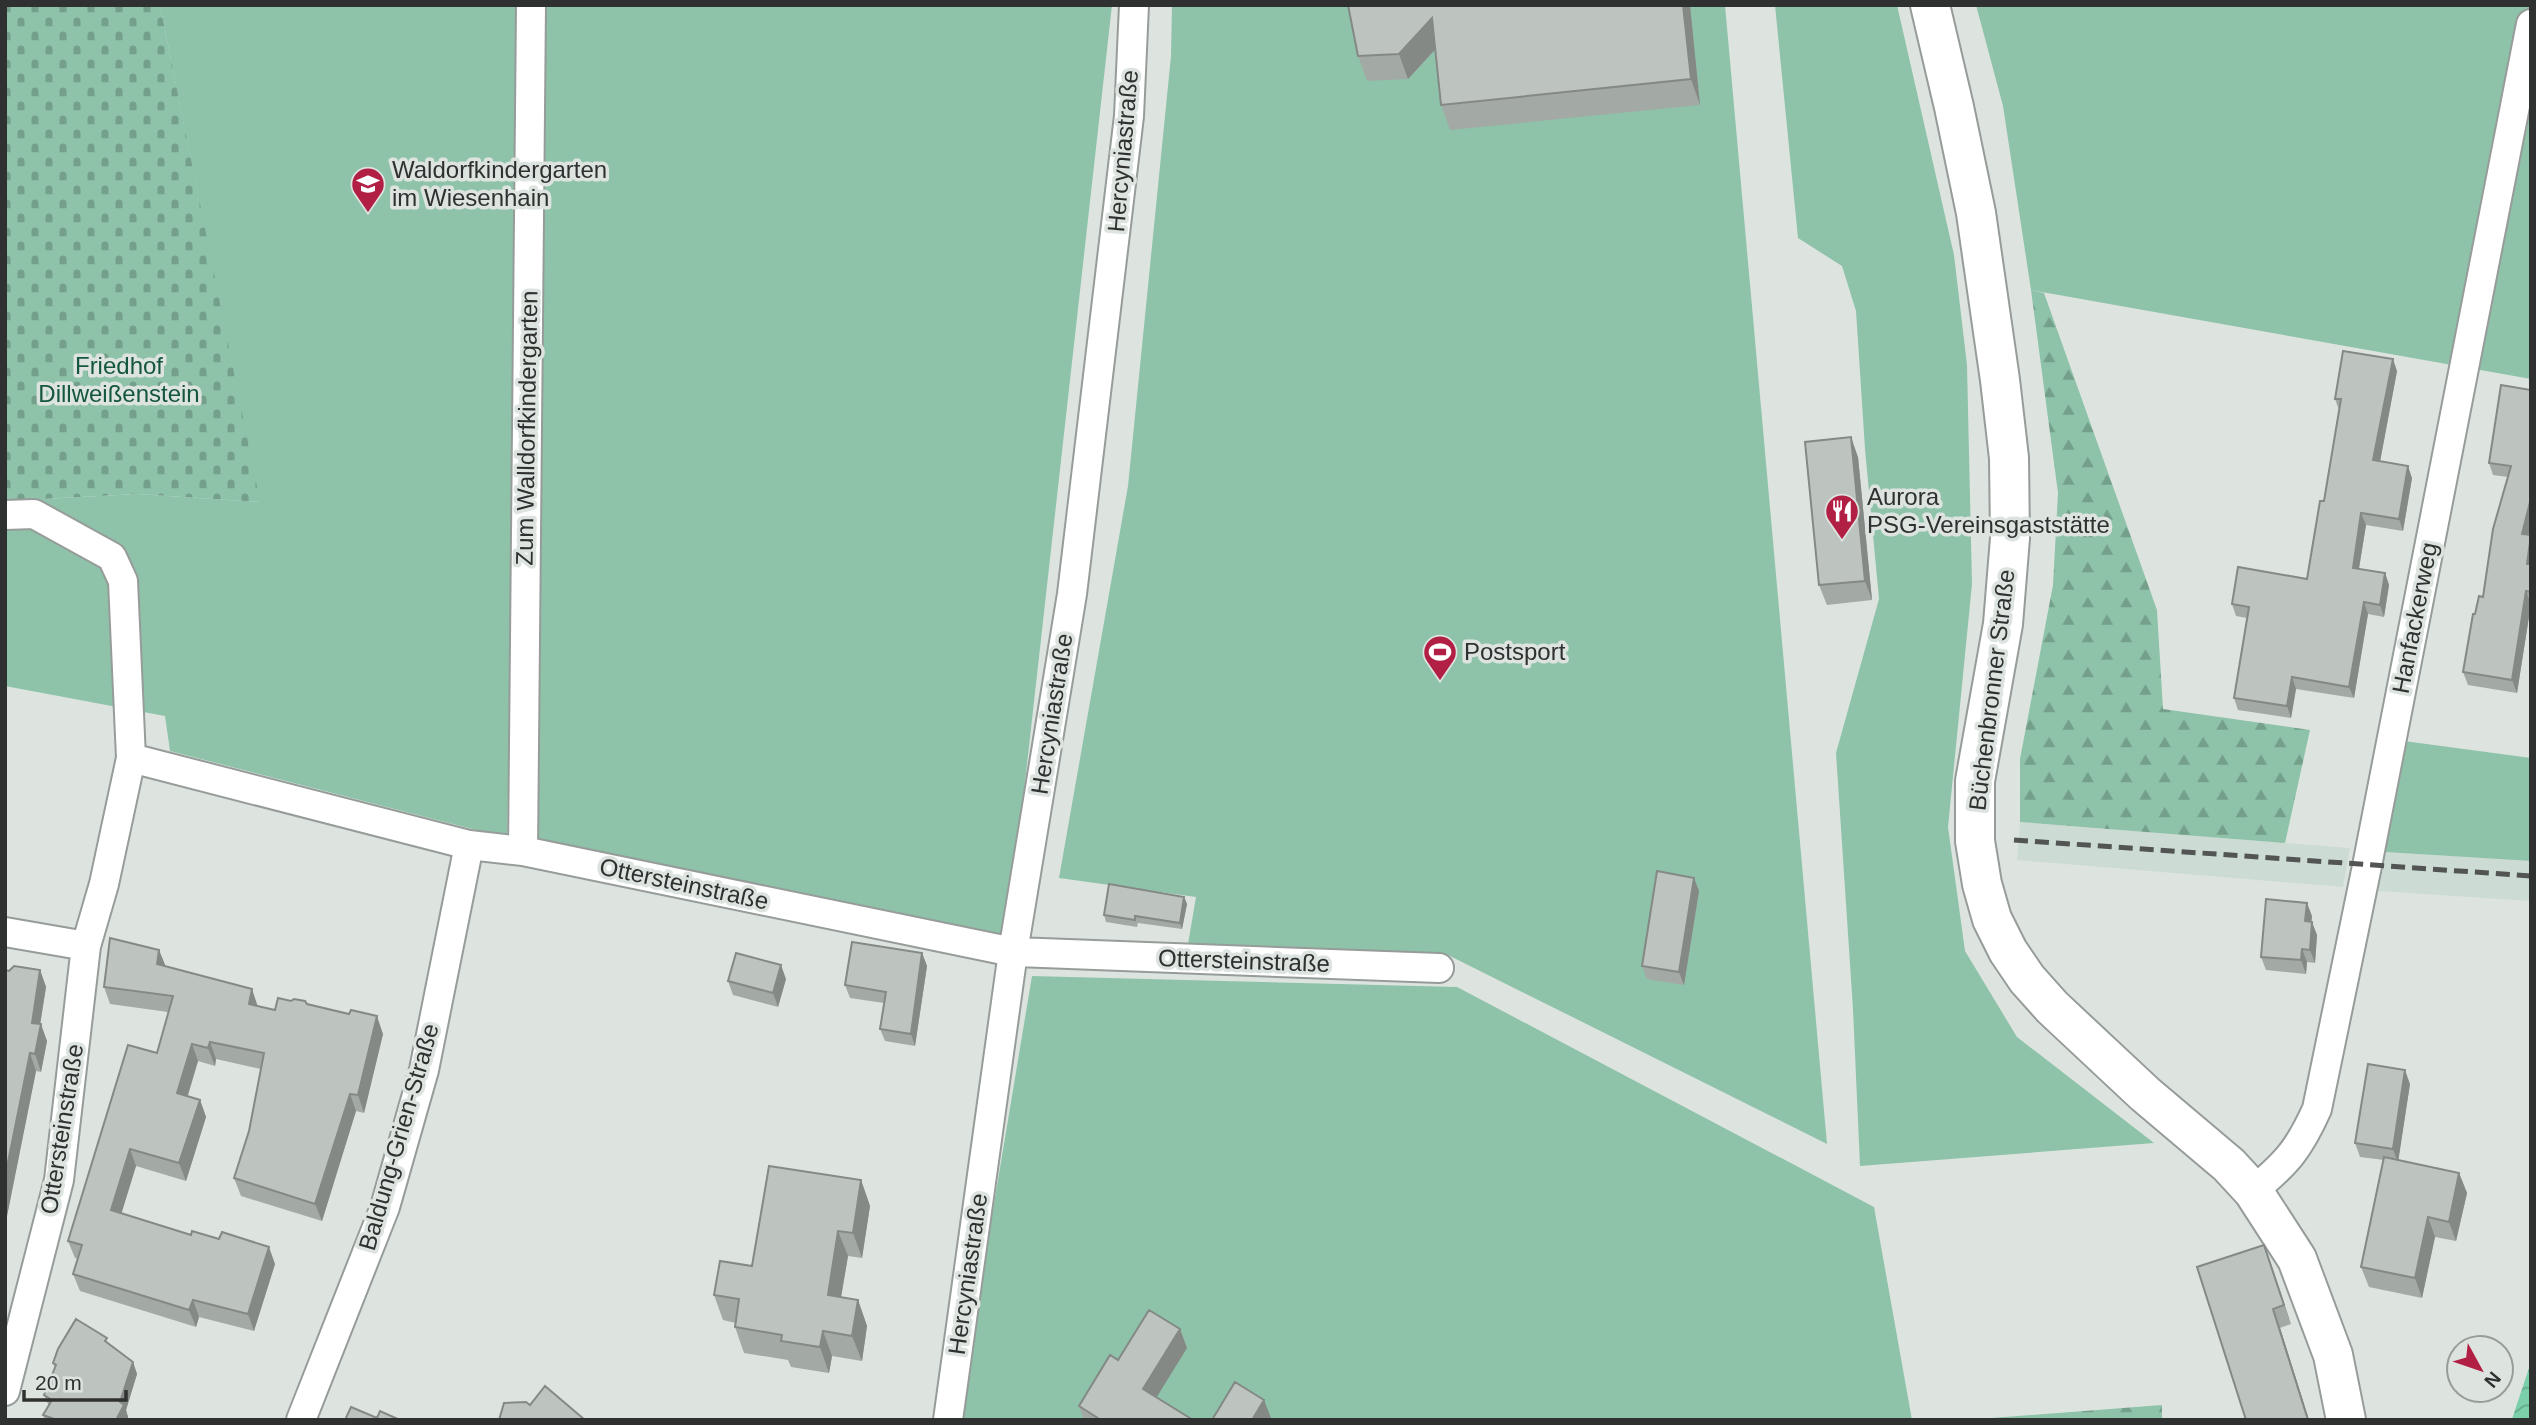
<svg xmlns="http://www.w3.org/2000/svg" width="2536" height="1425" viewBox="0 0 2536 1425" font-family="Arial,sans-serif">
  <defs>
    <pattern id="forest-firs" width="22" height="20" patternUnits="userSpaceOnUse" patternTransform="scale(1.75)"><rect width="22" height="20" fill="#8ec3a9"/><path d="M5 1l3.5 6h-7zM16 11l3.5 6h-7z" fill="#749f8a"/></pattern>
    <pattern id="cemetery-stones" width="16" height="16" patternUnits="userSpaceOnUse" patternTransform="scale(1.75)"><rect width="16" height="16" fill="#8ec3a9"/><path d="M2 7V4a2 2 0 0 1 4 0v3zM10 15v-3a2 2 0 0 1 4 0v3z" fill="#749f8a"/></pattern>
    <pattern id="water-waves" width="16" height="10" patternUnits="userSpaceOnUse" patternTransform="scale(1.75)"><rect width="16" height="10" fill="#7bcfa9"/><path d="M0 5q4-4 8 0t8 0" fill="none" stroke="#65a98a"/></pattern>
  </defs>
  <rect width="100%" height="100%" fill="#dde4e0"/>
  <path fill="#ccdbd3" d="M2020,822L2285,843L2350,848L2343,887L2017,860Z
    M2385,852L2531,861V901L2378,891Z"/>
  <path fill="#8ec3a9" d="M160,5H525L507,838L170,751L165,716L5,686V501L137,494L259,502Z
    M538,5H1112L1007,943L528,839Z
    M1172,5H1725L1827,1144L1448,955L1188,944L1196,897L1059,878L1128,486L1171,56Z
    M1775,5H1897L1954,255L1967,365L1972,584L1948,827L1965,951L2017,1037L2154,1143L1860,1166L1853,1009L1836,753L1879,599L1865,449L1856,311L1842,266L1798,238Z
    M1976,5H2531V379L2031,290L2003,106Z
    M2404,741L2531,758V861L2385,852Z
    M1032,976L1457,987L1874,1207L1912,1420H958Z"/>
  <path fill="url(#forest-firs)" d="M2031,290L2044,293L2157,610L2163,709L2310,730L2285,843L2020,822V759L2053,585L2058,493Z
    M2162,1405V1420H1965Z"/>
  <path fill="url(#cemetery-stones)" d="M5,5H160L260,502L137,494L5,501Z"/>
  <path fill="url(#water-waves)" d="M2531,1362V1420H2511L2512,1419Z"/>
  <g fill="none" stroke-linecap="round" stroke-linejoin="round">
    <g stroke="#969c99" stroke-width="32">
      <path id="street" d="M5,515L34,514L112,557L123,581L131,758L104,884L86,946L5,932
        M131,758L469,845L523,851L1013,952L1439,968
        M523,851L531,5
        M2253,1191C2287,1163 2299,1149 2317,1109L2367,866L2531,24
        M5,1391L59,1180L86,946
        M301,1420L385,1207L424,1070L469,845
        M948,1420L1013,952L1072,594L1129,116L1134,5"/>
    </g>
    <g stroke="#969c99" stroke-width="42">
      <path id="secondary" d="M1930,5L1954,107L1976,213L2000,380L2009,458L2010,538L2003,624L1975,781V841L1982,884L1992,919L2008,951L2027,979L2052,1007L2145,1094L2229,1165L2253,1191L2297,1259L2333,1355L2346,1420"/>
    </g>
    <use href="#street" stroke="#fff" stroke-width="28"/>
    <use href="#secondary" stroke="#fff" stroke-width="38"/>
    <path stroke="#525553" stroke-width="5" stroke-dasharray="14 7" stroke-linecap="butt" d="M2014,840L2531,876"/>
  </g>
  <path fill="#a3a9a5" d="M1690,5L1700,105L1450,130L1441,105L1435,50L1408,79L1367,81L1358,56Z
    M2397,371L2380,462L2412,478L2403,531L2366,525L2359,569L2385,573L2389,585L2384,617L2368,614L2354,698L2296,689L2291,718L2238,710L2234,698L2247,618L2236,616L2232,604L2307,579L2324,501L2339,410L2335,399Z
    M2501,385L2529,535H2531V604L2517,693L2468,685L2463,672L2475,614L2483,597L2508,477L2493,475L2489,463Z
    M1858,457L1872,600L1827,605L1819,585Z
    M1694,878L1699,891L1684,985L1647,979L1642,966Z
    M1184,897L1187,904L1182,929L1138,923L1137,927L1106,922L1104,915Z
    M2312,916L2311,922L2317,935L2315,963L2307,962L2306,974L2266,970L2261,957Z
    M159,950L165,966L258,1006L275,1010L307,1004L383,1034L364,1113L356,1111L322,1221L241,1196L234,1178L249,1131L261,1069L216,1059L215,1066L198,1061L188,1096L200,1100L206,1117L186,1181L136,1166L121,1213L275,1264L254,1331L199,1317L196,1327L80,1291L73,1274L78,1259L75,1258L68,1241L157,1053L168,1012L110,1004L104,987Z
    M922,953L927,966L915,1046L885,1041L880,1029L884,1003L850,998L845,985Z
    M40,970L46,987L40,1024L47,1041L41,1072L36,1071L5,1226L9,971Z
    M786,979L778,1007L733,995L728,981Z
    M2410,1084L2398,1160L2459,1173L2467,1193L2456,1241L2435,1237L2422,1298L2369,1287L2361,1267L2384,1160L2360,1157L2355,1143Z
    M861,1180L870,1206L862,1258L848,1256L841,1297L858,1300L867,1326L862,1361L832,1356L829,1373L791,1367L788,1360L744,1353L735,1327L736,1323L723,1320L714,1295Z
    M2264,1245L2291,1324L2280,1328L2309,1420H2246Z
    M1180,1329L1187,1348L1156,1397L1193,1420H1084L1079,1406L1118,1360Z
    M109,1345L133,1362L137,1374L126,1410L128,1417L127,1420H45L43,1415L49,1406L44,1395L55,1368L53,1363Z"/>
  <path fill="#848986" d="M1683,5H1690L1700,105L1691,79Z
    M1432,18L1441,43L1408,79L1399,54Z
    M2393,359L2397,371L2378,472L2373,460Z
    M1851,437L1858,457L1872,600L1865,581Z
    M2408,466L2412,478L2403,531L2399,519Z
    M2531,498V530L2527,547L2522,534Z
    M2361,513L2366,525L2357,580L2353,568Z
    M2531,538V575L2527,564Z
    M2385,573L2389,585L2384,617L2380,605Z
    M2526,591L2531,604L2517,693L2512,680Z
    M2364,602L2368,614L2354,698L2349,687Z
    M2292,677L2296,689L2291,718L2287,706Z
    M1694,878L1699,891L1684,985L1679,972Z
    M1184,897L1187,904L1182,929L1180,923Z
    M2307,903L2312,916L2310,935L2305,921Z
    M2312,922L2317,935L2315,963L2310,950Z
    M2302,949L2307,962L2306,974L2301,960Z
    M159,950L166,967L157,964Z
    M922,953L927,966L915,1046L911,1034Z
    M781,965L786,979L778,1007L773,993Z
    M40,970L46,987L38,1038L41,1024L47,1041L41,1072L35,1054L32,1023Z
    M252,989L258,1007L249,1004Z
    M377,1016L383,1034L364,1113L358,1095Z
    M210,1042L216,1059L215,1066L208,1048Z
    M192,1044L198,1061L183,1110L177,1093Z
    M30,1053L36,1071L5,1226V1177Z
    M2405,1070L2410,1084L2398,1163L2393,1149Z
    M350,1094L356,1111L322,1221L315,1204Z
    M200,1100L206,1117L186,1181L179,1163Z
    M130,1149L136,1166L117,1228L111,1210Z
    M2459,1173L2467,1193L2456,1241L2449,1222Z
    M861,1180L870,1206L862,1258L853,1233Z
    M2428,1217L2435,1237L2422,1298L2415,1278Z
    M838,1231L848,1256L837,1321L828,1295Z
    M2264,1245L2271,1264L2291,1324L2284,1305Z
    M269,1247L275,1264L254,1331L248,1314Z
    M193,1300L199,1317L196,1327L189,1310Z
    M858,1300L867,1326L862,1361L852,1336Z
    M2273,1309L2280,1328L2309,1420H2308Z
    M1180,1329L1187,1348L1150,1408L1143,1389Z
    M823,1331L832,1356L829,1373L820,1347Z
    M133,1362L137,1374L126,1410L128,1417L127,1420H116L120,1402Z
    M1264,1400L1271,1418L1270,1420H1252Z"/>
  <path fill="#bdc4c0" stroke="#848986" stroke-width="2" d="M1348,5H1683L1691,79L1441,105L1432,18L1399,54L1358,56Z
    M2343,351L2393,359L2373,460L2408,466L2399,519L2361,513L2353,568L2385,573L2380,605L2364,602L2349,687L2292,677L2287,706L2234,698L2249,607L2232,604L2238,567L2307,579L2320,501H2324L2341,399H2335Z
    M2501,385L2531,390V498L2522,534L2531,535L2527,564H2531V592L2526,591L2512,680L2463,672L2473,614H2475L2479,596L2483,597L2493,529L2511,466L2489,463Z
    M1851,437L1865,581L1819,585L1805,442Z
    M1657,871L1694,878L1679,972L1642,966Z
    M1109,884L1184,897L1180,923L1135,916V920L1104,915Z
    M2266,899L2307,903L2305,921L2312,922L2310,950L2302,949L2301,960L2261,957Z
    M110,938L159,950L157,964L252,989L249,1004L275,1010L278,998L291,1001L294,999L305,1001L307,1004L349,1014L351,1010L377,1016L358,1095L350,1094L315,1204L234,1178L249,1131L264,1053L210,1042L208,1048L192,1044L177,1093L200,1100L179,1163L130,1149L111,1210L191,1235L192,1231L219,1239L222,1232L269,1247L248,1314L193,1300L189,1310L73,1274L82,1245L68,1241L128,1045L157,1053L173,996L104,987Z
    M852,942L922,953L911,1034L880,1029L886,992L845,985Z
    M736,953L781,965L773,993L728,981Z
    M14,966L40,970L32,1023L41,1024L35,1054L30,1053L5,1177V970L9,971Z
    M2368,1064L2405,1070L2393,1149L2355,1143Z
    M2384,1157L2459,1173L2449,1222L2428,1217L2415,1278L2361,1267Z
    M769,1166L861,1180L853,1233L838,1231L828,1295L858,1300L852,1336L823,1331L820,1347L781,1341L782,1335L735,1327L739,1299L714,1295L720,1261L752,1266Z
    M2264,1245L2284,1305L2273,1309L2308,1420H2246L2197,1267Z
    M1149,1310L1180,1329L1143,1389L1193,1420H1101L1079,1406L1110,1355L1118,1360Z
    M76,1319L107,1338L105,1341L133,1362L120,1402L124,1405L116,1420H57L43,1415L52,1400L44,1395L56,1365L53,1363L58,1349Z
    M1235,1382L1264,1400L1252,1420H1212Z
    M545,1386L585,1420H499L504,1403L526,1402L530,1405Z
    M351,1407L377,1418L380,1411L400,1420H345Z"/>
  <defs>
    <g id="school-pin" transform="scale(1.75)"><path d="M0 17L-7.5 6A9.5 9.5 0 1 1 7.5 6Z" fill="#b21f44" stroke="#dde4e0"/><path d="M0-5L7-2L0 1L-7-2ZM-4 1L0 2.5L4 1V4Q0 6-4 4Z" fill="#fff"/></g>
    <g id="restaurant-pin" transform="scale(1.75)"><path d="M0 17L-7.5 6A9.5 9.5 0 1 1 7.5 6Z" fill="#b21f44" stroke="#dde4e0"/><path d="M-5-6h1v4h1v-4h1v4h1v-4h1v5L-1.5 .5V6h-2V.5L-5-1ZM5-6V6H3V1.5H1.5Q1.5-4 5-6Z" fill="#fff"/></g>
    <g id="stadium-pin" transform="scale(1.75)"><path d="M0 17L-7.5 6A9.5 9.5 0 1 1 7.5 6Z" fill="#b21f44" stroke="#dde4e0"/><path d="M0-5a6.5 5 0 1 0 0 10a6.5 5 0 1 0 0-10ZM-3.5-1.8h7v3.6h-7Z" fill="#fff"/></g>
  </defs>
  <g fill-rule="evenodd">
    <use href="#school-pin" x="368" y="184"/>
    <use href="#restaurant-pin" x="1842" y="511"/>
    <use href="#stadium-pin" x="1440" y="652"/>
  </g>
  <g text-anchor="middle" stroke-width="7" stroke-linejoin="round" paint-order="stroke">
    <g font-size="24" fill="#2f3130" stroke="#dde4e0">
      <text transform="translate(1123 151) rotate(-85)" y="8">Hercyniastraße</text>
      <text transform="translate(527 428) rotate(-89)" y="8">Zum Walldorfkindergarten</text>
      <text transform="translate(2415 618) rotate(-79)" y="8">Hanfackerweg</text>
      <text transform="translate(1992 690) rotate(-83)" y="8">Büchenbronner Straße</text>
      <text transform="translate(1052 714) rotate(-81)" y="8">Hercyniastraße</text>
      <text transform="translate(684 884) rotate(12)" y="8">Ottersteinstraße</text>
      <text transform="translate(1244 961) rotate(2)" y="8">Ottersteinstraße</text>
      <text transform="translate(62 1129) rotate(-81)" y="8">Ottersteinstraße</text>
      <text transform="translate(399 1137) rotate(-74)" y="8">Baldung-Grien-Straße</text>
      <text transform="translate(968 1274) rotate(-82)" y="8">Hercyniastraße</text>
    </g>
    <g font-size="24" fill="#2f3130" stroke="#dde4e0" text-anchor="start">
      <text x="392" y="178">Waldorfkindergarten<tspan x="392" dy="28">im Wiesenhain</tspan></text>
      <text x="1867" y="505">Aurora<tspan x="1867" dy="28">PSG-Vereinsgaststätte</tspan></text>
      <text x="1464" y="660">Postsport</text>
    </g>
    <g font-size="24" fill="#14563e" stroke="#dde4e0">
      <text x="119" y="374">Friedhof<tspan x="119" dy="28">Dillweißenstein</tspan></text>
    </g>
  </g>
  <rect width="2536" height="1425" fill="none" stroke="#2f3130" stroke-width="14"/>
  <g transform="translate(2480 1369) rotate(130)"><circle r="33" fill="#dde4e0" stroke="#979c9a" stroke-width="2"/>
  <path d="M0-5L12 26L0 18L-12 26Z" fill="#b21f44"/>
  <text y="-10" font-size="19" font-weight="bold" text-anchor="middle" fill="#2f3130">N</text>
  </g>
  <path d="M24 1390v10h102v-10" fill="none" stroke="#2f3130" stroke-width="3.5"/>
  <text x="35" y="1390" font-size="21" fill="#2f3130" stroke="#dde4e0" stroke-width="5" paint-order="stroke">20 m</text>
</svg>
